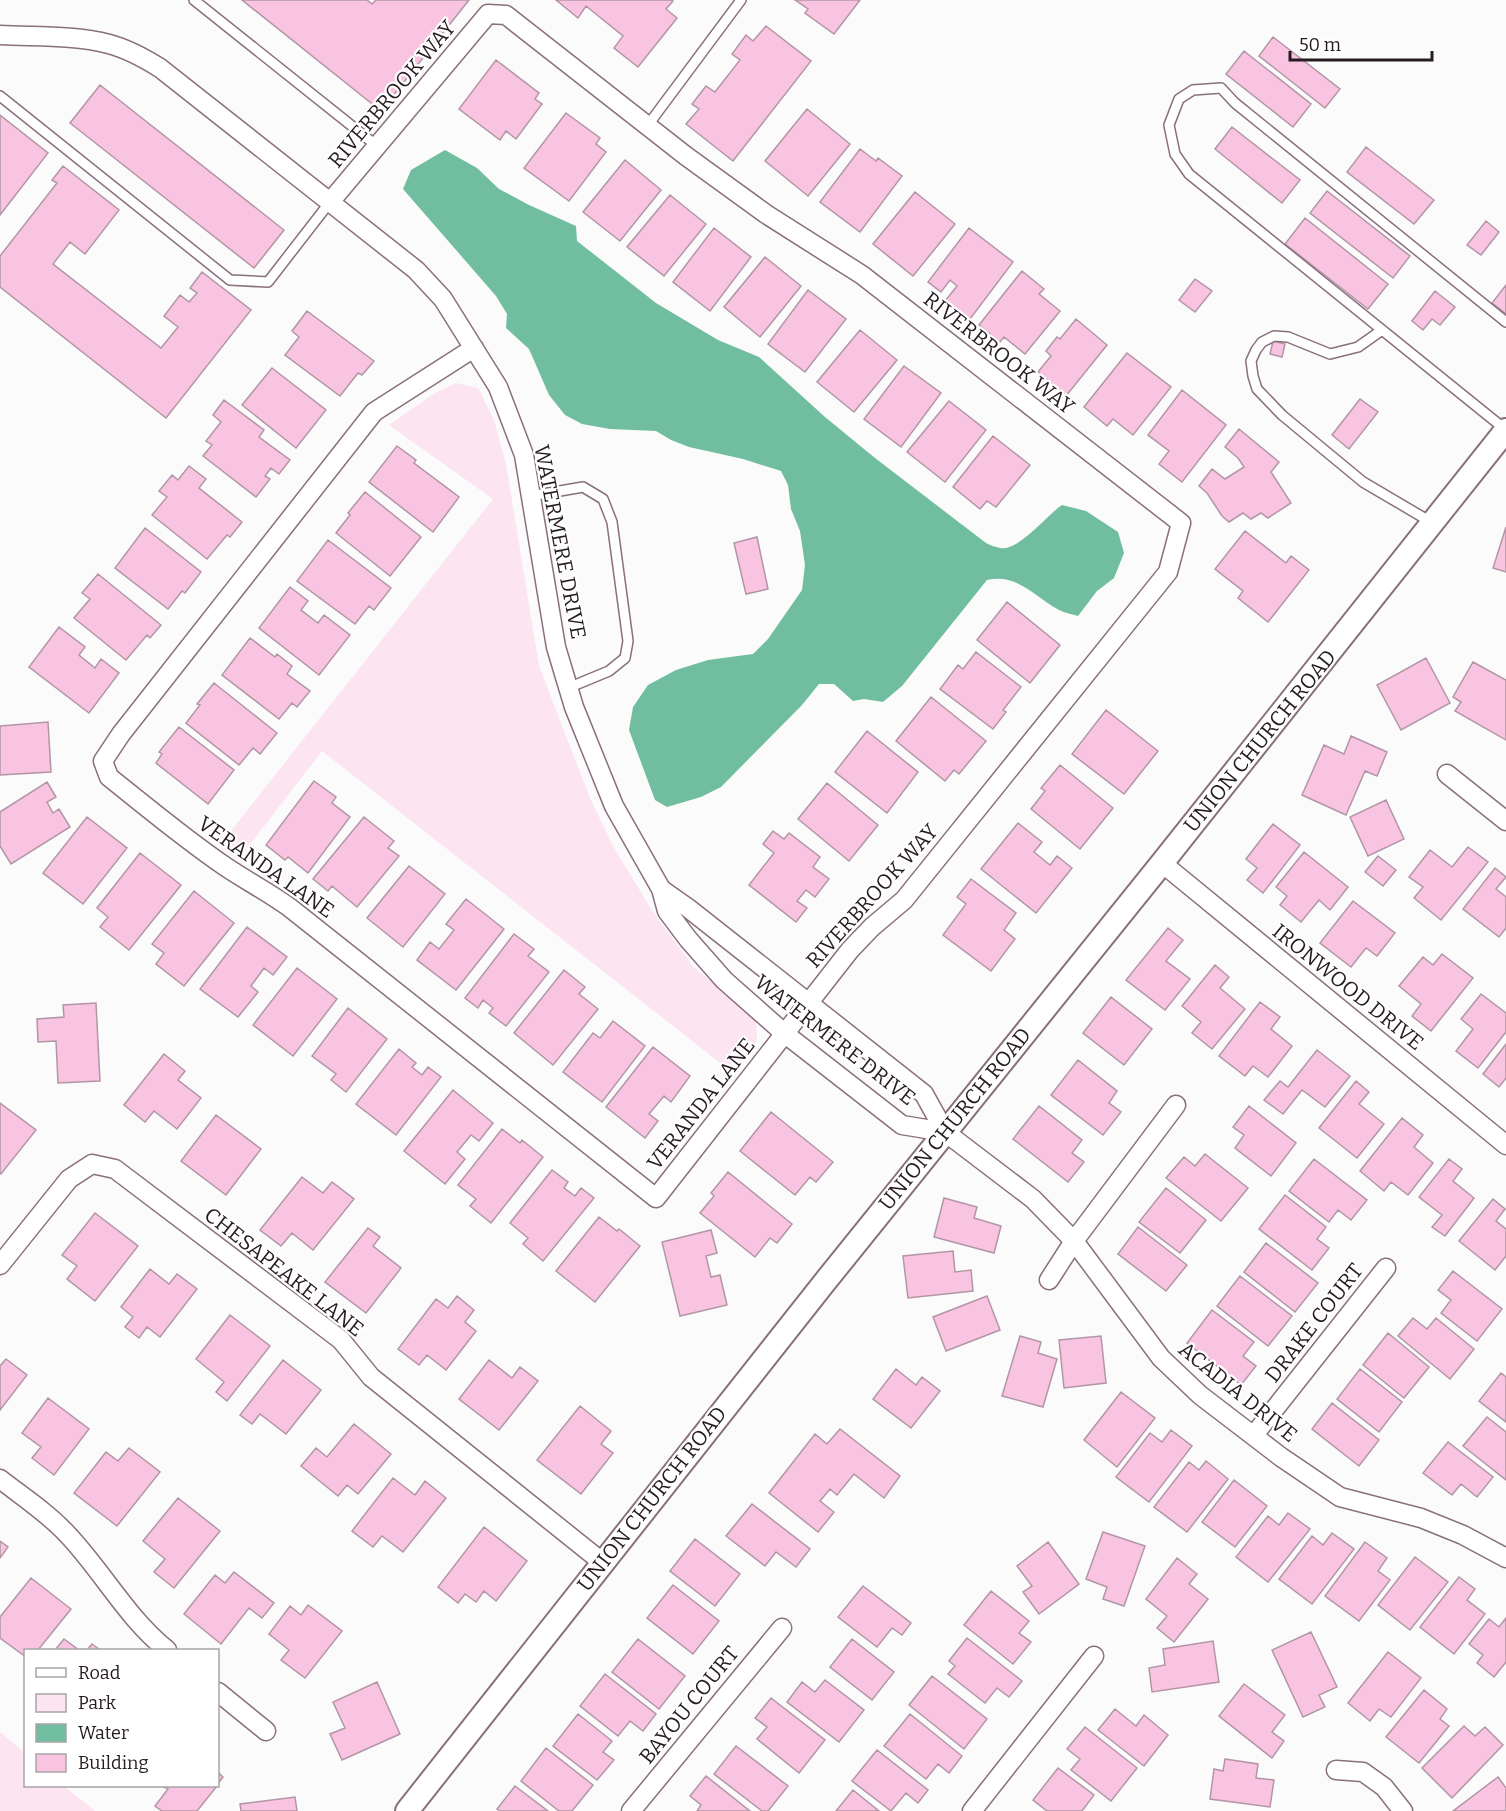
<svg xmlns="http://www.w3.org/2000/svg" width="1506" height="1811" viewBox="0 0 1506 1811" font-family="Bitter,serif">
  <rect width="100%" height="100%" fill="#fbfbfb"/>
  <path fill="#fce4f1" d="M456,383L478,388L494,420L506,464L539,666L590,798L613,846L653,912L694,968L738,1002L756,1022L757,1040L733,1073L322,751L238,860L219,846L493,499L389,425L435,393Z
    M0,1732L25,1753L26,1786H64L95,1811H0Z"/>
  <path fill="#70be9f" d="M445,150L477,168L499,189L529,205L576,226L577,241L656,303L718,340L759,357L825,417L875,458L986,543C990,545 995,547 1000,548C1018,552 1047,515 1062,505L1086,511L1118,532L1124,553L1114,578L1097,591L1078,616C1072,614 1065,613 1059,610C1035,597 1017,573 987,580L902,686L883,702L864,699L853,701L834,684H819L802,705L721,787L701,797L667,807L655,800L629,730L633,707L648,685L676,670L708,660L753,654L768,639L802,590L805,565L800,531L791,509L788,485L781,471L743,459L689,447L671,440L656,431L610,429L582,424L565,415L549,395L529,349L506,328L507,314L496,296L403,189L411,170Z"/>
  <path fill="#f8c4e2" stroke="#b296a6" stroke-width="1.5" d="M242,0H367L372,4L376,0H469L381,111Z
    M556,0H671L673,1L666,9L677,18L638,67L614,48L623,36L586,6L578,18Z
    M795,0H860L834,34L805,13L808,9Z
    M766,26L811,61L733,161L686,124L699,109L692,104L706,86L715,92L740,60L732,54L746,35L753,41Z
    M1273,37L1340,89L1325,108L1259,56Z
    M1244,51L1311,104L1293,127L1226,74Z
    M496,60L539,93L535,99L542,104L516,139L506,131L500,140L459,109Z
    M100,85L284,230L254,268L70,123Z
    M807,109L850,144L808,196L765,161Z
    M566,113L600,138L596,144L606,152L569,201L524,168Z
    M0,115L48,153L0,215Z
    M1232,127L1300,180L1282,203L1215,149Z
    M1366,147L1434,200L1414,224L1347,172Z
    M860,149L876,161L878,158L902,176L860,232L820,202Z
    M625,160L661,190L620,241L583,212Z
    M63,166L119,210L85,254L70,242L53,264L161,348L178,327L164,316L180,295L189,302L197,293L190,288L202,272L251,310L166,418L0,287V256L57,183L52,180Z
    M1327,191L1410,256L1393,278L1310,213Z
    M915,192L955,224L913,276L873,244Z
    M670,195L706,224L664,276L627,247Z
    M1305,218L1388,284L1368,309L1285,244Z
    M1486,221L1499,232L1481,255L1467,245Z
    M714,228L751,257L710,311L673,282Z
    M969,228L1013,262L970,319L945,301L957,286L950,280L941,292L928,282Z
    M765,257L801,286L760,337L724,307Z
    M1022,271L1044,289L1039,294L1060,311L1025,354L1004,337L1000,342L979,325Z
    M1195,279L1212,291L1195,312L1179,300Z
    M1506,285V314L1492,303Z
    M808,290L846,319L805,372L768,344Z
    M1435,291L1455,307L1440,325L1432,319L1423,330L1412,321Z
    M307,311L374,361L362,375L358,373L340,396L285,355L299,337L292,331Z
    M1076,319L1107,345L1066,396L1038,372L1051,356L1046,351L1057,337L1060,339Z
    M860,330L897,360L854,412L817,382Z
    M1273,341L1285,344L1282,357L1270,354Z
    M1127,353L1171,387L1133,435L1113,419L1107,426L1084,407Z
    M904,366L941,393L901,447L864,419Z
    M272,368L326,410L296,448L242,405Z
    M1182,390L1226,425L1182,482L1159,464L1169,451L1148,435Z
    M1360,399L1378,412L1349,449L1332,435Z
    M224,400L264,430L259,437L290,460L279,474L271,468L265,476L270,479L256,497L203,456L212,445L206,441L221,422L213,415Z
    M949,401L986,430L945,482L907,452Z
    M1239,429L1279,462L1271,472L1291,503L1268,518L1261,513L1251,519L1243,513L1229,522L1222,516L1207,493L1199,486L1212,469L1225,479L1244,467L1238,458L1225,447Z
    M993,436L1030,465L996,507L987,501L980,509L953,487Z
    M397,446L416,460L414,463L459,497L433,532L369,482Z
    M189,466L206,479L199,488L242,522L230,537L227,535L207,559L152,515L167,497L159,491L172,475L178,480Z
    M365,492L421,537L390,576L336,533L350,515L348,513Z
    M1506,527V572L1493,568Z
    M145,528L201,572L185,593L182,591L168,609L115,568Z
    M1245,531L1286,563L1291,556L1309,570L1268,622L1238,598L1243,591L1215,569Z
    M757,537L768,589L746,594L734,543Z
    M328,540L391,588L374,610L369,606L355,624L297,581Z
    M98,574L161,625L150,638L147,635L126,660L74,618L90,599L82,593Z
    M290,587L308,601L301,610L318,623L324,615L350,635L319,675L259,628Z
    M1007,602L1060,645L1030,683L977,640Z
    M59,627L85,647L79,655L95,668L101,659L119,673L89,713L29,667Z
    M250,638L275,657L277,654L292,666L287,674L310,691L297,707L292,703L279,719L222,675Z
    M976,652L1021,687L1003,710L1006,712L993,729L940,689L958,665L963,669Z
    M1426,658L1450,703L1401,730L1377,685Z
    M1473,662L1506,680V740L1455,711L1461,702L1453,697Z
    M214,683L277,733L260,754L253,748L239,765L186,723L200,705L197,704Z
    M931,697L986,741L959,774L954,770L945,781L896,741Z
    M1106,710L1158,751L1124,794L1072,754Z
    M48,722L51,772L0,775V726Z
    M179,727L234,770L208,804L156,763L162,754L159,752Z
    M867,731L918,772L887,813L835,772Z
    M1351,736L1387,752L1377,776L1365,771L1346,815L1302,795L1324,745L1344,754Z
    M1060,765L1113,808L1080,849L1031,809L1045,791L1041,788Z
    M314,781L336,797L332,803L350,817L308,873L288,857L285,860L266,845Z
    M47,782L56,797L47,802L53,813L59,809L70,827L11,864L0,846V812Z
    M827,783L878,825L849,861L798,819Z
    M1386,800L1404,839L1368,856L1350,817Z
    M87,817L127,848L83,904L43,873Z
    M364,817L394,841L388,848L399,856L357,907L332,886L328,891L313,879Z
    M1018,823L1042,842L1034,852L1050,865L1057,856L1072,868L1036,913L981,869Z
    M1273,824L1300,845L1263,893L1247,880L1257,868L1246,859Z
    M773,831L784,839L789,833L820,857L813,867L829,879L815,897L806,890L797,901L807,908L796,922L749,885L774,853L763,844Z
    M1468,847L1488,862L1441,920L1414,898L1423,887L1409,877L1430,850L1452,867Z
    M1304,852L1348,887L1330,910L1319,900L1301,922L1280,905L1287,896L1276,887Z
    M140,853L181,885L129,950L100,927L108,917L97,908Z
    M1378,856L1396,870L1383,886L1365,872Z
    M409,866L445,894L403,947L367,918Z
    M1495,868L1506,877L1496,889L1506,897V928L1499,937L1463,909Z
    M971,879L1016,913L1004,930L1015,939L991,971L943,935L966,904L957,897Z
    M194,891L234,923L184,986L156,964L164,953L152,944Z
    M466,899L504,929L456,990L417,960L430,942L439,949L454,930L446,924Z
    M1353,901L1395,933L1377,956L1366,948L1351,967L1320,943Z
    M247,927L287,957L273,975L264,968L251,986L258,992L238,1017L200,989Z
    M1168,928L1183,940L1166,961L1190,979L1165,1010L1126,980Z
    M514,934L534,949L528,956L549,972L506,1026L489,1013L493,1008L483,1000L478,1008L465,998Z
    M1442,954L1473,978L1431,1031L1412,1016L1421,1004L1399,986L1423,957L1433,965Z
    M1215,965L1229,977L1220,988L1245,1009L1212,1049L1192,1033L1201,1022L1182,1006Z
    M297,968L337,999L293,1056L253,1025Z
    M564,970L585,987L579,994L598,1009L553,1065L514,1033Z
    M1481,994L1506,1013V1032L1478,1068L1456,1051L1473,1029L1461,1019Z
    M1111,997L1152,1029L1124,1065L1083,1033Z
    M1260,1002L1280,1017L1271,1029L1292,1046L1268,1077L1253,1066L1245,1076L1219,1056Z
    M96,1003L100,1081L58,1083L56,1041L38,1042L37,1019L64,1017L63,1005Z
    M348,1008L387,1039L346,1092L331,1080L336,1074L312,1056Z
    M613,1021L645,1046L602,1102L563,1072L593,1033L600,1038Z
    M1506,1044V1078L1499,1087L1483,1074Z
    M653,1047L690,1076L671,1102L664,1096L649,1114L658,1121L645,1138L606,1107Z
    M399,1049L416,1063L412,1067L422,1075L428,1067L441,1077L396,1135L356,1104Z
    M1317,1050L1350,1076L1325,1107L1302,1090L1283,1114L1264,1100L1280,1081L1288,1087Z
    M164,1054L185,1071L178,1080L201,1098L177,1129L154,1111L145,1122L124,1105Z
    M1078,1060L1117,1091L1109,1103L1121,1112L1103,1135L1051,1095Z
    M1356,1081L1369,1092L1359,1104L1384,1124L1357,1158L1319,1128Z
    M453,1090L493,1123L479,1141L471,1135L457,1152L465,1159L445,1184L404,1151Z
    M0,1103L36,1130L1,1174L0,1173Z
    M1039,1106L1082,1140L1072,1153L1084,1162L1068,1182L1013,1139Z
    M1249,1106L1296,1143L1271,1176L1235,1148L1244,1135L1233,1127Z
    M771,1112L833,1162L816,1182L810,1177L795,1195L740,1151Z
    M216,1115L261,1149L226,1195L181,1161Z
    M1402,1118L1423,1135L1414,1147L1433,1163L1408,1195L1391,1182L1384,1191L1360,1171Z
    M502,1129L520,1143L522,1140L543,1157L491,1223L470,1206L476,1199L458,1185Z
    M1205,1154L1248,1188L1221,1221L1166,1178L1184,1157L1195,1166Z
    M1314,1159L1367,1200L1351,1220L1338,1210L1329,1222L1289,1191Z
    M1449,1159L1462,1169L1453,1181L1474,1198L1445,1236L1432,1227L1442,1215L1419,1197Z
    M552,1170L568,1182L564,1188L575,1196L581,1188L594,1198L543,1261L523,1244L528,1238L510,1223Z
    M728,1172L792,1224L777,1243L770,1238L755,1257L700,1213L714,1196L711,1193Z
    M302,1177L323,1193L332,1182L354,1199L313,1250L292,1233L281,1246L260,1230Z
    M1166,1188L1206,1220L1180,1253L1139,1222Z
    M1285,1195L1326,1227L1317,1239L1329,1248L1312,1270L1259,1229Z
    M944,1198L977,1207L974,1218L1001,1226L994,1253L934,1237Z
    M1493,1199L1505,1209L1496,1221L1506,1229V1256L1495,1270L1459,1241Z
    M95,1213L138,1246L95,1301L67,1279L77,1266L62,1255Z
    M599,1217L617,1231L619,1229L640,1246L595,1302L556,1271Z
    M1138,1227L1187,1265L1166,1291L1118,1254Z
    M368,1228L380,1237L373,1246L401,1268L366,1313L325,1282Z
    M711,1230L717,1253L706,1256L711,1277L720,1275L727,1305L680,1316L662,1242Z
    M1266,1243L1318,1283L1295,1312L1244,1272Z
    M953,1251L955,1272L971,1270L973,1291L908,1298L903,1256Z
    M150,1269L169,1284L177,1274L197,1289L160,1337L147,1327L139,1338L125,1327L133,1317L121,1307Z
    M1453,1271L1502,1309L1477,1341L1441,1313L1451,1300L1438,1290Z
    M1240,1276L1292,1316L1268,1346L1217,1306Z
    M457,1296L474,1310L465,1322L476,1331L446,1370L427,1355L419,1365L398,1349L436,1299L448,1308Z
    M987,1296L1000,1330L946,1351L933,1317Z
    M1212,1310L1254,1342L1243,1356L1256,1366L1241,1385L1187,1343Z
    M230,1315L270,1346L227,1401L216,1392L224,1382L196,1359Z
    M1413,1318L1427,1329L1436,1318L1474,1349L1450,1379L1398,1336Z
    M1388,1333L1429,1367L1404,1398L1363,1365Z
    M1020,1336L1041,1342L1038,1353L1057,1359L1043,1407L1002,1396Z
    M1101,1336L1106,1383L1064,1388L1059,1340Z
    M6,1359L27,1375L0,1410V1366Z
    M283,1360L321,1390L286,1434L260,1414L252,1424L240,1415Z
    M489,1360L512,1378L520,1367L538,1381L499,1430L459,1399Z
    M896,1369L916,1385L922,1377L940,1391L911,1428L873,1399Z
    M1360,1369L1402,1402L1379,1432L1337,1399Z
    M1501,1373L1506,1377V1422L1479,1401Z
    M1121,1392L1155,1418L1117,1467L1084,1440Z
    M48,1398L89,1429L54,1475L32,1458L41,1447L22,1433Z
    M1332,1403L1379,1440L1359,1466L1312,1429Z
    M580,1406L611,1431L601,1444L613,1453L581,1494L537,1460Z
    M1487,1417L1506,1432V1480L1463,1446Z
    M354,1424L391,1454L358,1494L347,1485L338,1496L301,1466L316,1448L327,1457Z
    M840,1429L900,1476L884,1498L854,1474L837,1495L830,1489L820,1501L834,1512L818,1532L769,1493L815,1434L827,1444Z
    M1171,1430L1192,1446L1149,1502L1116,1477L1150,1433L1162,1442Z
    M1448,1442L1493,1477L1477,1497L1461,1484L1452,1495L1423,1473Z
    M129,1448L160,1472L117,1526L74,1493L106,1452L118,1461Z
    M1206,1461L1228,1479L1187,1532L1154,1507L1189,1462L1199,1470Z
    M393,1478L415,1495L425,1481L446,1498L403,1552L382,1536L373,1547L352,1531Z
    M1234,1480L1267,1506L1235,1547L1202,1522Z
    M178,1498L220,1531L174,1588L154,1572L165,1559L143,1541Z
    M752,1504L810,1549L796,1567L776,1552L765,1566L726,1536Z
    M1288,1513L1310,1529L1268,1582L1236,1557L1268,1516L1279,1525Z
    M484,1527L527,1561L496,1601L484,1591L476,1602L465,1594L458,1603L438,1587Z
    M1103,1532L1145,1546L1124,1606L1103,1599L1107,1587L1086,1579Z
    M1332,1533L1354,1549L1312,1604L1279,1579L1312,1536L1323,1545Z
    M695,1539L740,1574L715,1606L670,1571Z
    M0,1541L8,1547L0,1558Z
    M1048,1542L1079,1584L1039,1614L1023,1592L1032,1586L1017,1566Z
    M1365,1542L1387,1558L1378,1571L1390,1580L1359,1621L1325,1596Z
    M1415,1557L1448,1582L1410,1630L1378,1605Z
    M1177,1558L1197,1574L1189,1584L1208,1599L1174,1642L1157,1628L1167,1616L1146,1599Z
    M234,1572L274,1603L262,1618L249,1608L221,1644L184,1614L215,1575L225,1583Z
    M1459,1577L1475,1589L1467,1600L1485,1614L1454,1654L1420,1627Z
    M31,1578L71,1609L38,1650H26V1657L0,1638V1617Z
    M673,1585L719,1621L693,1654L647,1618Z
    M863,1586L911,1623L902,1635L892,1628L877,1647L838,1617Z
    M991,1591L1029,1621L1019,1633L1031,1642L1013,1664L964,1625Z
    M308,1605L342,1631L305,1678L281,1660L289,1650L269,1634L290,1606L301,1615Z
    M1506,1618V1662L1494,1677L1477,1663L1483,1655L1469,1644L1489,1619L1499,1627Z
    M1311,1632L1337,1687L1319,1695L1325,1707L1303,1717L1272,1650Z
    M967,1638L1022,1681L1009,1697L997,1688L985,1703L948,1674L955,1666L949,1661Z
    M64,1639L79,1650H55Z
    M638,1639L685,1676L659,1709L612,1672Z
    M852,1639L894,1672L872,1700L830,1667Z
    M1213,1641L1219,1682L1152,1692L1149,1668L1165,1665L1163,1649Z
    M92,1644L100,1650H87Z
    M1388,1652L1421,1678L1391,1717L1379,1709L1370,1721L1348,1703Z
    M605,1674L656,1714L643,1731L630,1721L618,1736L580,1706Z
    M932,1676L987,1719L964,1749L909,1705Z
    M825,1680L864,1710L839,1742L787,1702L802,1682L815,1692Z
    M377,1682L400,1734L342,1760L330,1734L345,1728L333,1702Z
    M1244,1684L1285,1715L1272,1732L1284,1741L1272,1758L1219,1716Z
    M1424,1690L1447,1709L1440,1719L1449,1726L1419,1763L1386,1737Z
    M771,1698L825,1740L799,1773L757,1739L767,1727L755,1718Z
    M1115,1709L1136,1726L1144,1715L1168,1735L1144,1766L1098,1730Z
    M578,1714L612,1741L603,1752L614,1760L597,1780L553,1746Z
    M910,1714L962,1756L949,1773L938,1764L926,1779L884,1746Z
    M1464,1726L1475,1736L1485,1727L1503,1745L1452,1798L1422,1768Z
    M1085,1727L1137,1768L1111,1801L1071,1770L1080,1759L1067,1749Z
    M736,1746L788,1786L768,1811H762L714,1774Z
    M546,1748L593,1785L572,1811H559L521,1781Z
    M877,1750L928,1790L918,1803L906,1793L891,1811L852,1781Z
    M1225,1759L1258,1764L1256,1778L1274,1780L1270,1807L1210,1799L1214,1769L1223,1771Z
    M1058,1768L1094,1795L1082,1811H1047L1033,1800Z
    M218,1772L223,1777L218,1784Z
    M706,1776L750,1811H697L701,1805L690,1796Z
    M1498,1777L1506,1788V1811H1453Z
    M162,1786H217L197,1811H162L155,1806L168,1789Z
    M515,1786L548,1811H500L497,1809Z
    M853,1790L879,1811H836Z
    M295,1797L297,1811H241L240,1804Z"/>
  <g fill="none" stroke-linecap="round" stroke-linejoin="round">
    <g stroke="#8a6f7f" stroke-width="12">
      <path id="service" d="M194,0L377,146
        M0,96L230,280L268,282L330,202
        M648,125L741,0
        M1506,322L1235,103L1221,88L1193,90L1179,99L1169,125L1175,154L1189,174L1506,430
        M1382,330L1358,347L1330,354L1288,337L1274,336L1262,342L1256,350L1251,361L1253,376L1257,389L1282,415L1363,482L1431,522
        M531,496L583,487L603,499L612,522L628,641L625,658L609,671L568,688"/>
    </g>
    <g stroke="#8a6f7f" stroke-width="21">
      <path id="minor" d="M0,35C36,37 74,35 109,44C128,49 144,58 160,68L416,270L443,299L498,387L524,455L556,647L574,707L614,806L661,889L667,911L688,939L724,980L784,1033L902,1125L945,1132
        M330,202L488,14L506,15L686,156L766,214L862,275L1181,523L1168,572L904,900L872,927L850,950L656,1198L289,907C268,892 247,881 226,867C186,840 148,808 109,777L103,761L121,734L374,412L474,348
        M1447,774L1506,821
        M1162,863L1506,1145
        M661,889L688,908L924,1094L945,1132L1033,1199L1074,1241L1161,1358L1200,1395L1281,1457L1340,1497L1421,1518L1463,1535L1506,1558
        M0,1265L69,1179L92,1164L115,1169L341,1340L371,1377L602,1562
        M1049,1280L1074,1241L1176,1105
        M1254,1435L1386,1268
        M0,1479C23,1497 48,1513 68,1535C103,1572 127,1618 167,1650
        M218,1692L266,1731
        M1336,1770L1363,1772L1384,1787L1403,1811
        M631,1811L782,1628
        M972,1811L1094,1656"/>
    </g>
    <g stroke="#8a6f7f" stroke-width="26">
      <path id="tertiary" d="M407,1811L824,1283L1162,863L1506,430"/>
    </g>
    <use href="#service" stroke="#fff" stroke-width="9"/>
    <use href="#minor" stroke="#fff" stroke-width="18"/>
    <use href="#tertiary" stroke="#fff" stroke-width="22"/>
  </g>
  <g text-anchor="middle" stroke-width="4.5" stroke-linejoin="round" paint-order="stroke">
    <g font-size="21" fill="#251b21" stroke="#fff">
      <text transform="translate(392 94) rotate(-50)" y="7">RIVERBROOK WAY</text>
      <text transform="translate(999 353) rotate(38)" y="7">RIVERBROOK WAY</text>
      <text transform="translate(560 542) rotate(79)" y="7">WATERMERE DRIVE</text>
      <text transform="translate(1260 741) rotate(-51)" y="7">UNION CHURCH ROAD</text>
      <text transform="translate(266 867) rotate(35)" y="7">VERANDA LANE</text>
      <text transform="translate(872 896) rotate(-48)" y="7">RIVERBROOK WAY</text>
      <text transform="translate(1348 987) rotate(39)" y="7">IRONWOOD DRIVE</text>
      <text transform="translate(835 1040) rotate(38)" y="7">WATERMERE DRIVE</text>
      <text transform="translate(701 1104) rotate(-52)" y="7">VERANDA LANE</text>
      <text transform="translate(955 1119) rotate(-51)" y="7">UNION CHURCH ROAD</text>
      <text transform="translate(284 1272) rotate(38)" y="7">CHESAPEAKE LANE</text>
      <text transform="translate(1314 1323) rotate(-52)" y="7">DRAKE COURT</text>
      <text transform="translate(1238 1392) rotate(39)" y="7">ACADIA DRIVE</text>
      <text transform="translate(652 1499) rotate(-52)" y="7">UNION CHURCH ROAD</text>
      <text transform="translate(689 1705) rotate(-51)" y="7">BAYOU COURT</text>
    </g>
  </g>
  <rect x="24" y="1649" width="195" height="138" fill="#ffffff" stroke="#a8a4a6" stroke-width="1.5"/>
  <rect x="36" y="1668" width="30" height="9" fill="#ffffff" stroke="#a8a4a6" stroke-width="1.5"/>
  <text x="78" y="1679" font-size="18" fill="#251b21">Road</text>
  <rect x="36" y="1694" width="30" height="18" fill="#fce4f1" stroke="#a8a4a6" stroke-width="1.5"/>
  <text x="78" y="1709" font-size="18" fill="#251b21">Park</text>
  <rect x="36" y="1724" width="30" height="18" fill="#70be9f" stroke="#a8a4a6" stroke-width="1.5"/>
  <text x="78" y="1739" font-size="18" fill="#251b21">Water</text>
  <rect x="36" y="1754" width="30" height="18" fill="#f8c4e2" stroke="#a8a4a6" stroke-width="1.5"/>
  <text x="78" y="1769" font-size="18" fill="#251b21">Building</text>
  <path d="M1290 51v9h142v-9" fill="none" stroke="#251b21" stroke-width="3"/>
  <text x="1299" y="51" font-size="18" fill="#251b21" stroke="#ffffff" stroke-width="4.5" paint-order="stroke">50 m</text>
</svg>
